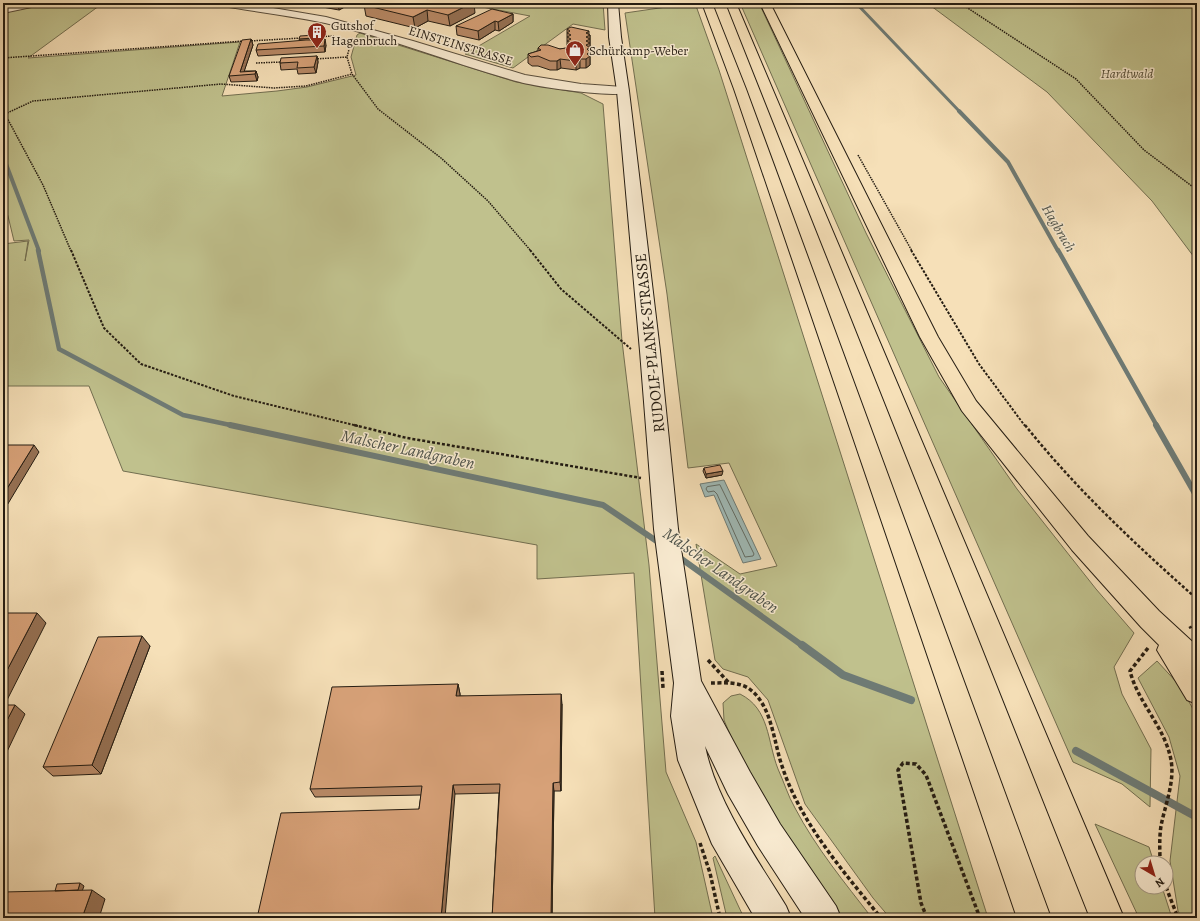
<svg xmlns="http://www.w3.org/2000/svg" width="1200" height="921" viewBox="0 0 1200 921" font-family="Alegreya,serif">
  <rect width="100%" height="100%" fill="#f6e0b8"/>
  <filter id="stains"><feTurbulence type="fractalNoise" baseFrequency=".005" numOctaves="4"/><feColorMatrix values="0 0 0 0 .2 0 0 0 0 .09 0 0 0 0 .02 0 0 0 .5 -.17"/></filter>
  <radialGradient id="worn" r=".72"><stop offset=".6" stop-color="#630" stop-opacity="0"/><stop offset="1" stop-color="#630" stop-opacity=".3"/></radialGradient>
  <path fill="#c0c18d" stroke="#726e50" d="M51,3H103L28,58L240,42L222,96L277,91L307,87L356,75L351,57L357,35L360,33L516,82L581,93L603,104L622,341L649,565L666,772L696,842L713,918H655L634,573L537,579V545L123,471L89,386H3V244L28,241L25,261L29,240L14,241L8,216L3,203V13Z
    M461,3H603L605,30L573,24L513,68L465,54L530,16Z
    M679,3H695L719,70L988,918H890L873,898L805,804L768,700L748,677L723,669L715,660L696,544L740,574L777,566L729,463L688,468L667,294L625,13L680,5Z
    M740,3H759L866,233L939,377L1017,489L1096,589L1134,633L1114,667L1122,694L1151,749L1150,807L1122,784L1073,762Z
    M927,3H1197V261L1152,201L1047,92Z
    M1157,661L1180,686L1197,716V847L1194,865L1197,879V918H1182L1178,911L1170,861L1180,776L1169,737L1138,678Z
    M740,694C770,709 767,741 778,769C784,782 788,796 795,808C816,848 845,883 872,918H843L801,860L739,756L724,720L723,703L731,696Z
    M1095,824L1149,847L1154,863H1142V887H1162L1172,918H1139Z
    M715,856L744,918H727L713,858Z"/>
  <path fill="#a0bbb8" stroke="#6e7b76" d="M724,480L761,559L743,563L714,495L705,497L700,484Z"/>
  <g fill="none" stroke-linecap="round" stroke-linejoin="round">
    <path stroke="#626c65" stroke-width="1" d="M720,485L754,554L753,556L745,557L717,494L714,491L708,492L706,489L707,487Z"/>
    <path stroke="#6e7b76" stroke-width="3" d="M856,3L960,112"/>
    <path stroke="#6e7b76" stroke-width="4" d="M959,111L1008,162L1058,251
      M3,156L39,251"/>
    <path stroke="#6e7b76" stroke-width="4.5" d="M38,250L59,349L183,415L235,426
      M1058,250L1157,426"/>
    <path stroke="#6e7b76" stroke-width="6" d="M230,425L603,505L661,544
      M1156,425L1197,497
      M676,555L803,646"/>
    <path stroke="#6e7b76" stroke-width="8" d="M802,645L843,675L911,700
      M1076,751L1193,815"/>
    <g stroke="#584d3c" stroke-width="2">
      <path id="tertiary" d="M21,3H42L41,5L3,13V7Z
        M218,3H243L326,17L413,41L525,75L581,84L623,87L629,91C623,100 534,86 520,82C454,64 391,38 325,23C291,16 257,12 223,6Z"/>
    </g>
    <g stroke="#241c12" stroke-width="2">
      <path id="secondary" d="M608,3H618L621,37L629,91L660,351L678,529L701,681L750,772L780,824L836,906L841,918H805L758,846L728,794L705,746C716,801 757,859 786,906L791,918H755L712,844L678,760L671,716L674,683L654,529L640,351L617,91L609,37Z"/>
    </g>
    <g stroke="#241c12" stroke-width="2">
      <path id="primary" d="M760,3H770L938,337L976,401L1088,536L1159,611L1197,646V704L1187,700L1157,650L1159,645L1141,627L1072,550L962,411L920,337Z"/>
    </g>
    <g stroke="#241c12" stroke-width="2">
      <path id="motorway" d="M702,3H712L746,89L1051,918H1017L734,89Z
        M726,3H736L1124,918H1090Z"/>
    </g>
    <path stroke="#241c12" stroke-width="1.5" stroke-dasharray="1.5 1" stroke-linecap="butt" d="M194,3L211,5
      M960,3L1076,79L1144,150L1197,190
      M313,37L334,36
      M352,38L347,57L352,74L378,109L441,158L488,201L531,251
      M249,41L302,38
      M3,58L244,41
      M315,59L347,57
      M256,63L282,62
      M3,103L5,114L43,185L71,251
      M5,114L33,101L221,84L274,88L306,86L352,74
      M858,155L912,251"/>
    <path stroke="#241c12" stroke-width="2" stroke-dasharray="2.5 1.5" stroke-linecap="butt" d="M71,250L104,328L141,364L234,396L358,426
      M530,250L561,289L631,349
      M911,250L979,364L1025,426"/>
    <path stroke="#241c12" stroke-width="2.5" stroke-dasharray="3 2" stroke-linecap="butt" d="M354,425L407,438L641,478
      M1025,425C1076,489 1136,545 1197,599
      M1189,628L1197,624"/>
    <path stroke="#241c12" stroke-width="3.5" stroke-dasharray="4 2.5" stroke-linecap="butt" d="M1148,648L1130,671C1138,703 1165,727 1171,760C1175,782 1165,805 1161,826C1159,839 1160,851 1160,863
      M708,660L729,683
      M662,671L663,688
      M711,683C724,683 741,681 752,691C772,708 774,743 782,766C801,824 844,872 881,918
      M700,843L710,873L720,918
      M1166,887L1178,918
      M927,918L921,903L898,770L903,763L916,764L926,775L980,918"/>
    <use href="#tertiary" fill="#f9ebd1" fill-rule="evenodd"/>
    <use href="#secondary" fill="#f9ebd1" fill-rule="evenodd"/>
    <use href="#primary" fill="#f6e0b8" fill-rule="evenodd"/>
    <use href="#motorway" fill="#f6e0b8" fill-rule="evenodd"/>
  </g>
  <path fill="#b98a67" stroke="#241c12" d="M316,3H352L339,10L317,6Z
    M354,3H367L364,5Z
    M364,5L475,13L450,26L428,21L415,28L366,16Z
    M513,14V22L499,31L495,30L479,40L457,35L456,26Z
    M567,29L590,35V65L586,68H580L576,70L561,68L557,70H550L538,66H532L528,63V54L538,51V48L560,49L567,48Z
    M316,38L326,45L325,52L258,56L256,50L300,41L299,39Z
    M251,39L253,45L244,71H256L258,77L257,81L231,82L229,76Z
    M317,56L318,62L316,73L298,74L297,69L281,70L280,63Z
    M704,468L722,475L706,478L703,471Z
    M150,646L101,774L53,776L43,767Z
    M458,684L460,694V696L562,704L561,791H554L552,918H492L499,793L455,794L419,809L421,795L315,797L310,789Z"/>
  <path fill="#967154" stroke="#241c12" d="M340,3H352L339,10L338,4Z
    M472,3H474L475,13L450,26L448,15Z
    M427,10L428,21L415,28L413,17Z
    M513,14V22L499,31L498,22Z
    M495,21V30L479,40L478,31Z
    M589,31V35H590V65L586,68V33Z
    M251,39L253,45L243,75L240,72Z
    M325,39L326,45L325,52L324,46Z
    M317,56L318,62L316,73L314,67Z
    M560,59L561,68L557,70V61Z
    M580,59V68L576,70V61Z
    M256,71L258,77L257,81L255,74Z
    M34,445L39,452L3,512V495Z
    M723,471L722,475L706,478V474Z
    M37,613L46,623L3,708V678Z
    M142,636L150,646L101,774L92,765Z
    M458,684L460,694L459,706L456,696Z
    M561,694L562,704L561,791L560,782Z
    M15,705L25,714L3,760V728Z
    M553,783L554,791L552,918H551Z
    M453,785L455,794L445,918H441Z
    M80,883L84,886L79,900L75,898Z
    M92,890L105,899L99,918H82Z"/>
  <path fill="#d7a178" stroke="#241c12" d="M331,3H340L338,4Z
    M369,3H472L448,15L427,10L413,17L364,5Z
    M492,9L513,14L498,22L495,21L478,31L456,26Z
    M571,27L589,31L586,33L590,35L586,37L590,39L586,41L590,43L586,45L590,48L587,49L590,52L587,54L590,56L586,59H580L576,61L560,59L557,61H550L538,56L531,57L528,54L541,50L538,48L541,45H548L560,49L571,47L567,45L571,43L567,41L571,39L567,37L571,35L567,33L570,31L567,29Z
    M315,35L314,38L299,39L300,36Z
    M313,38L325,39L324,46L256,50L258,44L306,40H313Z
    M251,39L240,72L256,71L255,74L229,76L242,40Z
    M317,56L314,67L297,68L298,62L280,63L281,58Z
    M3,445H34L3,495Z
    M720,465L723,471L706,474L704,468Z
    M3,613H37L3,678Z
    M142,636L92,765L43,767L98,637Z
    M458,684L456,696L561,694L560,782L553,783L551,918H492L500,784L453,785L441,918H257L281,813L419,809L422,786L310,789L332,687Z
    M3,705H15L3,728Z
    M80,883L78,890L55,891L57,884Z
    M92,890L82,918H3V892Z"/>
  <defs>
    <g id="building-pin" transform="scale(1)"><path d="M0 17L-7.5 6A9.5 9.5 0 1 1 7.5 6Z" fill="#8f2418" stroke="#f9ebd1"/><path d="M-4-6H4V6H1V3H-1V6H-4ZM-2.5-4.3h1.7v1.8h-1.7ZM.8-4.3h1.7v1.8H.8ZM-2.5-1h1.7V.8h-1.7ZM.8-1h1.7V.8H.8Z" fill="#fff"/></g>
    <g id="shop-pin" transform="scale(1)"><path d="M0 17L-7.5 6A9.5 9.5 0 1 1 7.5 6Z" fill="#8f2418" stroke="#f9ebd1"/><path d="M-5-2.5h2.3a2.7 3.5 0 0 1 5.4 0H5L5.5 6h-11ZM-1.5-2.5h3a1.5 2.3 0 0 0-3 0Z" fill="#fff"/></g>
  </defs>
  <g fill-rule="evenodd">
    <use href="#building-pin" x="317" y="32"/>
    <use href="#shop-pin" x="575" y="50"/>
  </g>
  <g text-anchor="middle" stroke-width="3" stroke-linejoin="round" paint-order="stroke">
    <g font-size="13" fill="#241c12" stroke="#f9ebd1" text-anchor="start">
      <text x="331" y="30">Gutshof<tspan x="331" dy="15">Hagenbruch</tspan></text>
      <text x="589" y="55">Schürkamp-Weber</text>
    </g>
    <g font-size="13" fill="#241c12" stroke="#f9ebd1">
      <text transform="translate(461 45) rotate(17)" y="5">EINSTEINSTRASSE</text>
    </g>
    <g font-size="13" font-style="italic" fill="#534e37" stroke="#f9ebd1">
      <text x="1127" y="78">Hardtwald</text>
    </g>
    <g font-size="14" font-style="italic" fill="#4f544c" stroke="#f9ebd1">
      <text transform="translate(1059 228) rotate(60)" y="5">Hagbruch</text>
    </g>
    <g font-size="16" fill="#241c12" stroke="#f9ebd1">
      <text transform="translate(649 343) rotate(-96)" y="6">RUDOLF-PLANK-STRASSE</text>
    </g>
    <g font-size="17" font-style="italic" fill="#4f544c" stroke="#f9ebd1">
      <text transform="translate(408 449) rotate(12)" y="6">Malscher Landgraben</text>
      <text transform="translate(721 570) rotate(35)" y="6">Malscher Landgraben</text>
    </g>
  </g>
  <rect width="1200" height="921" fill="none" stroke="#f6e0b8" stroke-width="16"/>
  <rect x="4" y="4" width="1192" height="913" fill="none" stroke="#241c12" stroke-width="2"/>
  <rect x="8" y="8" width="1184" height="905" fill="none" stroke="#241c12"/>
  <g transform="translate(1154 875) rotate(142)"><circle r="19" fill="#f9ebd1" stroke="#a49885"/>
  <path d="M0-3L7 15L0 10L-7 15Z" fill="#8f2418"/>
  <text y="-6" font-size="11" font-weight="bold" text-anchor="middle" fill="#241c12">N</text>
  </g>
  <rect width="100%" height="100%" filter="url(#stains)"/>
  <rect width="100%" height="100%" fill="url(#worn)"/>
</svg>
